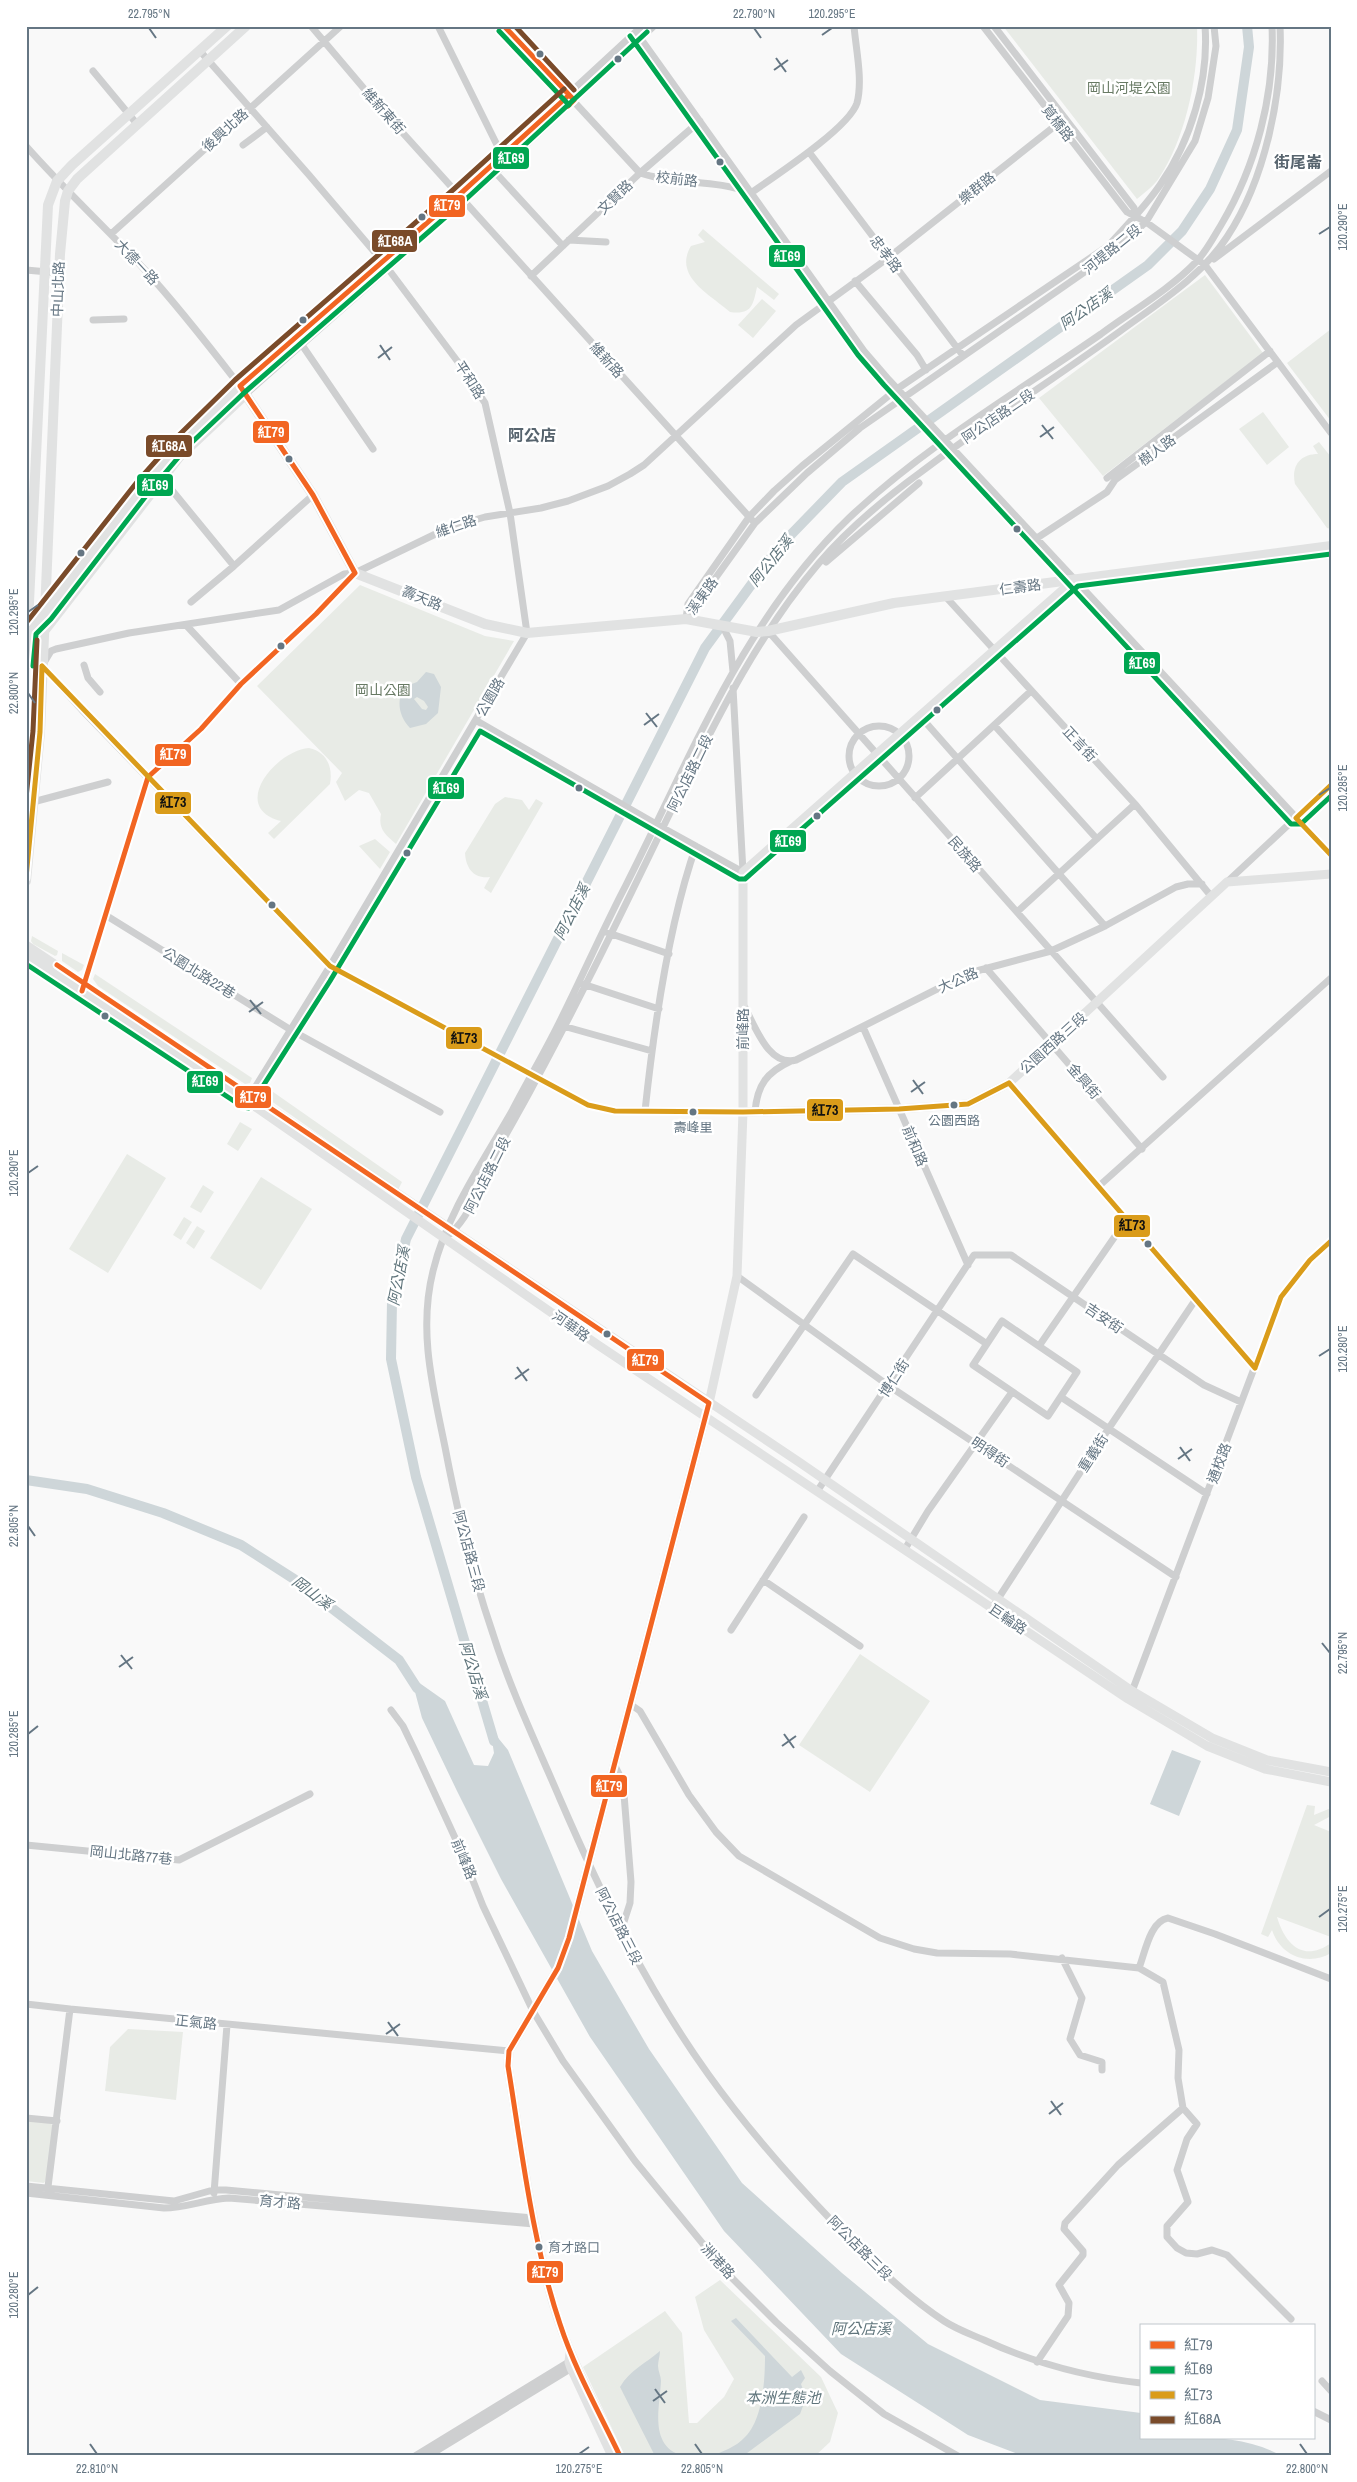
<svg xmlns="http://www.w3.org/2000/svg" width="1357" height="2482" viewBox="0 0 1357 2482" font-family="'Archivo Narrow','Noto Sans TC',sans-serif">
  <rect width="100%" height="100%" fill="#f9f9f9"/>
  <path fill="#e8ebe6" d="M1003,26H1197C1199,74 1186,138 1159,178C1154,186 1144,193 1137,199Z
    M703,229L779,294L774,300L757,287C753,305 752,315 730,312C709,294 673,276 691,246L705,242L698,235Z
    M1205,275L1263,353L1103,476L1039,398Z
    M762,299L776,311L753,338L738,325Z
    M1331,329V421L1287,363Z
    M1263,412L1289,447L1267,465L1239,429Z
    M1319,442L1331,457V529L1327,528L1295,484C1291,466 1300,454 1318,454L1313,446Z
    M360,585L485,636L514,641L396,844C385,834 378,829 381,814L369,793L359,790L345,801L336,782L342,773L257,686Z
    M309,748C327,752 333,767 330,784L274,839L268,833L281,821C228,807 277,750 309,748Z
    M505,797L522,800L529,810L536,799L543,803L491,893L484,888L490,877C474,879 466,869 465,853L495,804Z
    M375,839L390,852L380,869L359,846Z
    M32,936L58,951L57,955L55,956L33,944L31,941Z
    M62,953L84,965L82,970L78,972L62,961Z
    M95,974L252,1078L250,1083L245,1084L98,986L93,979Z
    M266,1087L402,1182L398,1190L264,1096L262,1093Z
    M240,1122L252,1129L238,1151L227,1144Z
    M127,1154L166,1178L108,1273L69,1249Z
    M261,1177L312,1209L261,1290L210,1258Z
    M203,1185L214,1192L201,1213L190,1207Z
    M184,1217L192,1222L181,1240L173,1235Z
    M197,1226L205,1231L194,1249L186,1243Z
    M860,1654L930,1701L870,1792L799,1745Z
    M1307,1805L1315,1806L1314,1815L1331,1808V1816L1314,1825L1331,1832V1937L1277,1917C1285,1944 1303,1963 1331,1943V1953C1307,1967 1280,1955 1272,1930L1268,1937L1261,1934Z
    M128,2029L183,2032L176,2100L105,2091L110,2047Z
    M26,2121L51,2123L53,2127L46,2180L44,2183L26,2181Z
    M720,2280L821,2377L838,2413L830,2442L815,2456H625L583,2367L665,2311L682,2333L689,2423H697L724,2397L734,2379L704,2330L695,2297Z"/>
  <path fill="#ced6d9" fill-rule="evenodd" d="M426,672L434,674L441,687L438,713L426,724L410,728C399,717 396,701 404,687L417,682ZM417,697L424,701L428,707L426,710L422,709L414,699Z
    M411,1677L445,1701L474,1765L488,1766L494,1753L490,1728L508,1750L592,1951L649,2049L742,2183L842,2273L928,2344L1040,2400L1141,2413V2438C1188,2438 1239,2432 1282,2456H1023L968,2435L841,2354L724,2231L590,2037L501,1879L457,1791L422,1718Z
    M1172,1750L1201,1761L1179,1816L1150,1804Z
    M736,2318L792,2377L801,2370L805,2378L801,2384L806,2398L800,2414L743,2456H711C722,2452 736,2447 745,2437C763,2419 765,2380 765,2356L731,2321Z
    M660,2351C660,2356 658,2361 658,2366C658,2371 661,2376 661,2381C660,2407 648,2446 683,2456H655L620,2387C630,2370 645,2364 660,2351Z"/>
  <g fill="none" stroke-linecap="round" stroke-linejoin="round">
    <path stroke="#ced6d9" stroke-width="10" d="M26,1480L87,1489L163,1513L241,1545L294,1579L399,1660L417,1688
      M494,1741L416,1477L391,1359L392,1302L406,1239L705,648L778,548L842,482L1148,265L1182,231L1210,189L1237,130L1249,47L1247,26"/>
    <path stroke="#cecfd0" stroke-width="7" d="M311,26L383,111L752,520
      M438,26L504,159
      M504,26L640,173C676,185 715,179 751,193C775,176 849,128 857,103C863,80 856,50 854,26
      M983,26L1127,212L1146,222L1205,265L1331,433
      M994,26L1134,208L1136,216
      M636,32L864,351L889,380L1331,855
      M200,51L309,175L383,262L458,362L485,403L510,513L527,633L330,966L248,1099
      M93,71L137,124
      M243,145L267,127
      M26,146C64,189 106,228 145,270C179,307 209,346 240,386L459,195L642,26
      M809,152L961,353
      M494,171L563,246
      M111,234L341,26
      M569,240L606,242
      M1214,259L1331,171
      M26,270L59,273
      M531,276L640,173L700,121
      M855,281L917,355L926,370
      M93,320L124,319
      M302,345L373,449
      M246,394L496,173L654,26
      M162,478L234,566L313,495
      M1107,478L1270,351
      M1037,538L1107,492L1115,480L1278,362
      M826,562L919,483
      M945,596L1135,804L1211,896
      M191,602L234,566
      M686,619L755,523L807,473L860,428L1112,253L1146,222L1195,141L1208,98L1216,46L1214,26
      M686,619L688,604L749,517L774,491L802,466L897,389L1108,246C1126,226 1145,207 1160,185C1191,141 1209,80 1205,26
      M186,625L241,684
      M722,625L730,641L733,672
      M768,631L1163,1077
      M84,665L88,678L100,692
      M733,688L743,872
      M920,716L1105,926
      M477,721L663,828L743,872
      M994,725L1097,839
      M849 756a30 30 0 1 1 60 0a30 30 0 1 1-60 0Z
      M915,798L1031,691
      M33,802L108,782
      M1227,882L1331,785
      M1017,912L1135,804
      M107,916L291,1030L440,1112
      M606,932L669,954
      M986,968L1142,1149
      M583,984L659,1009
      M83,988L148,777L201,729L241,684L316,614L355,573
      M744,1006C755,1025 768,1067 796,1060L969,973L1051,951L1105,926L1176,887L1188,884H1202
      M563,1026L652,1051
      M863,1027L968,1265
      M1009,1083L1255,1368
      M645,1111C654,1026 668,926 696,846
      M743,1112L615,1111L588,1105L330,966L82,710L42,666L51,651L56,649L129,633L279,610L344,574L355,573L450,527L485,517L541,508L568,501L608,486L630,474L644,465L796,325L888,258L1065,118
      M755,1112C757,1085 767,1072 791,1061
      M1099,1186L1331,978
      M450,1234C471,1215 479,1186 491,1162C505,1135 521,1109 535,1082C582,995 625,906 668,817C712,729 754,639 819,563C849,528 884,499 921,472C985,423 1054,379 1119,332C1157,304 1201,277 1227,237C1265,180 1283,94 1280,26
      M737,1276L889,1386L1176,1577
      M1002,1321L1077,1372L1048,1416L973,1365Z
      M1039,1346L1127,1219
      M756,1395L853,1254L987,1344
      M1061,1397L1207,1494
      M818,1490L974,1255H1011L1204,1385L1241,1402
      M905,1549L928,1511L1012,1392
      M763,1580L860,1646
      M992,1608L1109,1428L1196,1299
      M731,1630L804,1517
      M1131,1694L1281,1297L1310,1260L1331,1241
      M630,1704L640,1711L689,1795L716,1832L739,1856L880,1938L914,1949L937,1953L1010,1954L1139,1968L1163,1982L1179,2050L1178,2078L1183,2108L1197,2124L1187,2139L1177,2170L1188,2202L1167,2226V2237L1177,2248L1186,2253L1197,2254L1212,2250L1227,2255L1291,2319
      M391,1710L403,1726L417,1755L462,1853L483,1906L533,2011L563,2061L635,2161L726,2272L776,2322L830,2371L884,2414L958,2456
      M614,1764L623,1782L631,1882L630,1903L621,1931
      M26,1845L179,1860L310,1794
      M1062,1958L1082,1998L1070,2039L1080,2055L1102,2062V2070
      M1139,1968C1145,1953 1150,1921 1168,1918L1215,1934L1331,1979
      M26,2004L70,2009
      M26,2118L57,2121
      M26,2186L174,2201L213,2190H226L533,2218
      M26,2193L164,2208C186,2208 206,2199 229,2198L534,2224
      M214,2193L227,2025
      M47,2195L70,2009L509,2051
      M1037,2362L1068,2316L1069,2303L1059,2285L1083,2255V2251L1064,2229L1065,2223L1118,2165L1183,2108
      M1322,2381L1331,2391
      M1141,2383C1086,2377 1034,2363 984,2340C970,2334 956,2329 944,2321C902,2293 867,2257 833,2222C788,2175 746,2127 708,2074C647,1989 602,1896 560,1799C537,1745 511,1691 493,1634C472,1573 457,1510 445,1447C433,1388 418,1331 433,1271C447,1213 483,1162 512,1111C528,1080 546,1050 561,1019C583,975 603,929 626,885C691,757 743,620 849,518C924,447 1016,393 1101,334C1132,311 1169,290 1196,262C1206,252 1213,238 1221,225C1256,166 1275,95 1272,26
      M1313,2411L1331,2420
      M415,2456L572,2360
      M428,2456L575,2366"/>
    <path stroke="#e1e2e2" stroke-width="9" d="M26,945L799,1462L1132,1691L1212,1738L1267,1760L1331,1772
      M26,955L247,1101L598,1345L1128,1699L1207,1746L1265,1769L1331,1782
      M743,1112L899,1109L968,1104L1009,1083L1227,882L1331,874
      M570,2353L569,2362L571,2368L612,2456
      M620,2456C597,2407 569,2358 554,2306C531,2228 521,2146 508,2066L509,2051L558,1968L569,1938L709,1403L737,1276L743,1112V872L1075,579"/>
    <path stroke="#e1e2e2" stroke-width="10" d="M29,631L45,614L175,449L240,386L313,495L355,573L485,624L527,633L686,619L757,632L768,631L894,603L1331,546
      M28,647L45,630L180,456L246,394
      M26,665L48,205L57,181L72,165L227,26
      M26,881L40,732L60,254L65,201L68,191L77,179L246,26"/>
    <g stroke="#fff" stroke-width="9">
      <path id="bus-1" d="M504,26L574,100L568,106
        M355,573L313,495L240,386L459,195L569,95
        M57,965L709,1403L569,1938L558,1968L509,2051L508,2066C522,2152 532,2241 560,2324C575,2370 599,2412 620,2456
        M82,991L148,777L201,729L241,684L316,614L355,573"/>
    </g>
    <g stroke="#fff" stroke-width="9">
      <path id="bus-2" d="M499,31L569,105
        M630,36L858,355L884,385L1291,824H1301L1331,796
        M33,666L36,634L51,619L149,492L188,446L245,392L464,201L647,32
        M26,964L243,1107L249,1108L330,981L480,731L739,879H745L1078,586L1331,554"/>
    </g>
    <g stroke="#fff" stroke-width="9">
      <path id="bus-3" d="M42,666L330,966L588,1105L615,1111L743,1112L899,1109L968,1104L1009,1083
        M1296,818L1331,855
        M1296,818L1331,785
        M26,878L40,732L42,666
        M1009,1083L1255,1368
        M1255,1368L1281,1297L1310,1260L1331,1241"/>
    </g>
    <g stroke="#fff" stroke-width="9">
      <path id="bus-4" d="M515,26L574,90
        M26,623L137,482L178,436L235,380L454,189L564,89
        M26,798L33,731L37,640"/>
    </g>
    <use href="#bus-1" stroke="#f26522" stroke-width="5"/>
    <use href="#bus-2" stroke="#00a651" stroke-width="5"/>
    <use href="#bus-3" stroke="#da9c1a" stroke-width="5"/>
    <use href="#bus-4" stroke="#7a4b2a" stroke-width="5"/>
  </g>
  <path fill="none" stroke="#657683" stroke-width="2" d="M149,28L156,38M754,28L761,38M822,35L832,28M776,58L786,72M774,70L788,60M1319,234L1330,227M380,345L390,360M378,358L392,347M1042,425L1053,439M1040,437L1054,427M28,612L38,605M28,693L35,703M646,713L657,727M644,725L659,714M1319,795L1330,788M250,1000L261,1014M249,1012L263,1002M913,1080L923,1094M911,1092L925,1082M28,1173L38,1166M1319,1356L1330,1349M517,1367L527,1381M515,1379L529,1369M1180,1447L1190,1461M1178,1459L1192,1449M28,1526L35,1536M1322,1643L1330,1653M121,1655L132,1669M119,1667L133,1657M28,1734L38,1726M784,1734L794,1748M782,1746L796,1736M1319,1917L1330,1909M388,2022L398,2036M386,2034L400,2024M1051,2101L1061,2115M1049,2114L1063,2103M28,2295L38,2287M655,2389L665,2403M653,2401L667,2391M90,2444L97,2454M695,2444L702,2454M1300,2444L1307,2454M579,2454L589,2447"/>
  <g fill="#657683" stroke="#fff" stroke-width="2">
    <circle cx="540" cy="54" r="4.5"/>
    <circle cx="618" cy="59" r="4.5"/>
    <circle cx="720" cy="162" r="4.5"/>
    <circle cx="422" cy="217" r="4.5"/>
    <circle cx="303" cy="320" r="4.5"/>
    <circle cx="289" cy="459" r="4.5"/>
    <circle cx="1017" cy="529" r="4.5"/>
    <circle cx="81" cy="553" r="4.5"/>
    <circle cx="281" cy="646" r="4.5"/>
    <circle cx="937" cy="710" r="4.5"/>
    <circle cx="579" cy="788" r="4.5"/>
    <circle cx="817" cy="816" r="4.5"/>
    <circle cx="407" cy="853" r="4.5"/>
    <circle cx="272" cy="905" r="4.5"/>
    <circle cx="105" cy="1016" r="4.5"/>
    <circle cx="954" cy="1105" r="4.5"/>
    <circle cx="693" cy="1112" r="4.5"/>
    <circle cx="1148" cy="1244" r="4.5"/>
    <circle cx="607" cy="1334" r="4.5"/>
    <circle cx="539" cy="2247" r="4.5"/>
  </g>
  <g text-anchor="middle" stroke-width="5" stroke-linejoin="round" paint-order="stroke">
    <g font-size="13" fill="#657683" stroke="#fff">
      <text x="954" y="1125">公園西路</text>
      <text x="693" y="1132">壽峰里</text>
      <text x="548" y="2252" text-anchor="start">育才路口</text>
    </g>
    <g font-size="14" fill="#687a64" stroke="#fff">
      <text x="1129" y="93">岡山河堤公園</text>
      <text x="383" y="695">岡山公園</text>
    </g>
    <g font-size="14" fill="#657683" stroke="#fff">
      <text transform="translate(384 111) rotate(49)" y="5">維新東街</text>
      <text transform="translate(1058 123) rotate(52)" y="5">筧橋路</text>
      <text transform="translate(225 130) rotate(-42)" y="5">後興北路</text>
      <text transform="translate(677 179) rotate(7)" y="5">校前路</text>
      <text transform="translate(977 188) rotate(-39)" y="5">樂群路</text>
      <text transform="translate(615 197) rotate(-44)" y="5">文賢路</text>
      <text transform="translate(1112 249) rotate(-39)" y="5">河堤路二段</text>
      <text transform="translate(886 254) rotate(53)" y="5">忠孝路</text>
      <text transform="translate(137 262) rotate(47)" y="5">大德一路</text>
      <text transform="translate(58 289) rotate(-88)" y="5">中山北路</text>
      <text transform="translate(607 360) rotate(48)" y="5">維新路</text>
      <text transform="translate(470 380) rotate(57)" y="5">平和路</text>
      <text transform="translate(998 416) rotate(-34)" y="5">阿公店路二段</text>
      <text transform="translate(1157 450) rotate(-36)" y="5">樹人路</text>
      <text transform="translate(456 526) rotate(-19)" y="5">維仁路</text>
      <text transform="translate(1020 587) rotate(-8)" y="5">仁壽路</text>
      <text transform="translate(702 596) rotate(-54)" y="5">溪東路</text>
      <text transform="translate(422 598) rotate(22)" y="5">壽天路</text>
      <text transform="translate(490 697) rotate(-60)" y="5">公園路</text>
      <text transform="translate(1080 744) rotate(47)" y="5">正言街</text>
      <text transform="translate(690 773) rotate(-64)" y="5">阿公店路二段</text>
      <text transform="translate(965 854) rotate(49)" y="5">民族路</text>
      <text transform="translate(199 973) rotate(32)" y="5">公園北路22巷</text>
      <text transform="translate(958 980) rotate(-24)" y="5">大公路</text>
      <text transform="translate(743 1029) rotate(-90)" y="5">前峰路</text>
      <text transform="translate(1053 1043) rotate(-42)" y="5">公園西路三段</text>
      <text transform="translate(1084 1081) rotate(49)" y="5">金興街</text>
      <text transform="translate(915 1146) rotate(67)" y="5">前和路</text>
      <text transform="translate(487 1175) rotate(-63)" y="5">阿公店路二段</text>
      <text transform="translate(1104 1318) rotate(34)" y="5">吉安街</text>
      <text transform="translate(571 1326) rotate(35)" y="5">河華路</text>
      <text transform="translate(894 1378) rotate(-57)" y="5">博仁街</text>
      <text transform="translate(990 1452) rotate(34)" y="5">明得街</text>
      <text transform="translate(1093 1453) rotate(-57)" y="5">重義街</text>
      <text transform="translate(1219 1463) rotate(-69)" y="5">通校路</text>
      <text transform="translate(469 1551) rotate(75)" y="5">阿公店路三段</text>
      <text transform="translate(1008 1619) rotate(34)" y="5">巨輪路</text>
      <text transform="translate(131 1855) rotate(6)" y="5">岡山北路77巷</text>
      <text transform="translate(464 1859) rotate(67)" y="5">前峰路</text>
      <text transform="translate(619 1926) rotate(63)" y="5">阿公店路三段</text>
      <text transform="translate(196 2022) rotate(6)" y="5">正氣路</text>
      <text transform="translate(280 2202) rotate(5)" y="5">育才路</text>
      <text transform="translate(860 2248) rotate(45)" y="5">阿公店路三段</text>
      <text transform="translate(718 2261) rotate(48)" y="5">洲港路</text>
    </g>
    <g font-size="15" font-style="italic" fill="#60757c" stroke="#fff">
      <text transform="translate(1086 309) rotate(-35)" y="5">阿公店溪</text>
      <text transform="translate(771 561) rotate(-51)" y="5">阿公店溪</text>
      <text transform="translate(572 912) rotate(-63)" y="5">阿公店溪</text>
      <text transform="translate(399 1276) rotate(-79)" y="5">阿公店溪</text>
      <text transform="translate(312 1593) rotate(37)" y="5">岡山溪</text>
      <text transform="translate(473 1670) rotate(73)" y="5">阿公店溪</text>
      <text x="861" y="2334">阿公店溪</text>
      <text x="783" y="2403">本洲生態池</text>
    </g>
    <g font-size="16" font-weight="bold" fill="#57646e" stroke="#fff">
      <text x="1298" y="168">街尾崙</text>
      <text x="532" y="441">阿公店</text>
    </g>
  </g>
  <g stroke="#fff" stroke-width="2">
    <rect x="492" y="146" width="38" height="24" rx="5" fill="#00a651"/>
    <rect x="428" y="194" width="38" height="24" rx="5" fill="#f26522"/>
    <rect x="371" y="229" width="47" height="24" rx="5" fill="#7a4b2a"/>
    <rect x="768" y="244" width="38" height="24" rx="5" fill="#00a651"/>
    <rect x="252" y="420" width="38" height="24" rx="5" fill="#f26522"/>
    <rect x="145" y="434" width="48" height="24" rx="5" fill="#7a4b2a"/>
    <rect x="136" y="473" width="38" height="24" rx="5" fill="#00a651"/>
    <rect x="1123" y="651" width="38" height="24" rx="5" fill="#00a651"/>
    <rect x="154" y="743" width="38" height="24" rx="5" fill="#f26522"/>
    <rect x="427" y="776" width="38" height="24" rx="5" fill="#00a651"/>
    <rect x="154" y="791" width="38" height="24" rx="5" fill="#da9c1a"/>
    <rect x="769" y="829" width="38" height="24" rx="5" fill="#00a651"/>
    <rect x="445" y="1026" width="38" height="24" rx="5" fill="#da9c1a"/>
    <rect x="186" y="1070" width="38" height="24" rx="5" fill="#00a651"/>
    <rect x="234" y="1085" width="38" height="24" rx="5" fill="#f26522"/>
    <rect x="806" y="1098" width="38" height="24" rx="5" fill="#da9c1a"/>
    <rect x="1113" y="1214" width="38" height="24" rx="5" fill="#da9c1a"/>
    <rect x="626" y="1348" width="39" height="24" rx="5" fill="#f26522"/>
    <rect x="590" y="1774" width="38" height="24" rx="5" fill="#f26522"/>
    <rect x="526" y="2260" width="38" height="24" rx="5" fill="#f26522"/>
  </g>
  <g font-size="14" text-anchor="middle" font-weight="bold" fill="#fff">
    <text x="511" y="163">紅69</text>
    <text x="447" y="210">紅79</text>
    <text x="395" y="246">紅68A</text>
    <text x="787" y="261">紅69</text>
    <text x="271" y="437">紅79</text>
    <text x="169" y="451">紅68A</text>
    <text x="155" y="490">紅69</text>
    <text x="1142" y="668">紅69</text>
    <text x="173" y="759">紅79</text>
    <text x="446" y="793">紅69</text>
    <text x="788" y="846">紅69</text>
    <text x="205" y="1086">紅69</text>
    <text x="253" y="1102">紅79</text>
    <text x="645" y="1365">紅79</text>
    <text x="609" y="1791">紅79</text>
    <text x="545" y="2277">紅79</text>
  </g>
  <g font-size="14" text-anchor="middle" font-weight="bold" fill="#111">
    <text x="173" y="807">紅73</text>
    <text x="464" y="1043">紅73</text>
    <text x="825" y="1115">紅73</text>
    <text x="1132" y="1230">紅73</text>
  </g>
  <rect width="1357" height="2482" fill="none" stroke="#ffffff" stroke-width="55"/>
  <rect x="1140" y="2324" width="175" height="115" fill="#ffffff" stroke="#c1c8cd"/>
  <rect x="1150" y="2341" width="25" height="8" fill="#f26522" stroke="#c1c8cd"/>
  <text x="1184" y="2350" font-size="15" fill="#657683">紅79</text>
  <rect x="1150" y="2366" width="25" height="8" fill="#00a651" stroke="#c1c8cd"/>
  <text x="1184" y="2374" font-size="15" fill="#657683">紅69</text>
  <rect x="1150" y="2391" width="25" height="8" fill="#da9c1a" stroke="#c1c8cd"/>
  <text x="1184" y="2400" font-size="15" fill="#657683">紅73</text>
  <rect x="1150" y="2416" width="25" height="8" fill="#7a4b2a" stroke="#c1c8cd"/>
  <text x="1184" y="2424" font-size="15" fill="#657683">紅68A</text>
  <rect x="28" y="28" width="1302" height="2426" fill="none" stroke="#657683" stroke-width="2"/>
  <g font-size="12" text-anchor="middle" fill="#657683">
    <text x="149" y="18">22.795°N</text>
    <text x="754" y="18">22.790°N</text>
    <text x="832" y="18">120.295°E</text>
    <text transform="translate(1343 227) rotate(-90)" y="4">120.290°E</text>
    <text transform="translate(14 612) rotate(-90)" y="4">120.295°E</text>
    <text transform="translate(14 693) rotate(-90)" y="4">22.800°N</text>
    <text transform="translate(1343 788) rotate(-90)" y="4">120.285°E</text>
    <text transform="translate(14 1173) rotate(-90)" y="4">120.290°E</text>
    <text transform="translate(1343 1349) rotate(-90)" y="4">120.280°E</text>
    <text transform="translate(14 1526) rotate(-90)" y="4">22.805°N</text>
    <text transform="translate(1343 1653) rotate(-90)" y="4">22.795°N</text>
    <text transform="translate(14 1734) rotate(-90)" y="4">120.285°E</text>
    <text transform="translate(1343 1909) rotate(-90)" y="4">120.275°E</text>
    <text transform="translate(14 2295) rotate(-90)" y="4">120.280°E</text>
    <text x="97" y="2473">22.810°N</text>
    <text x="579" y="2473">120.275°E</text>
    <text x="702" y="2473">22.805°N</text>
    <text x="1307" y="2473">22.800°N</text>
  </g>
</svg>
